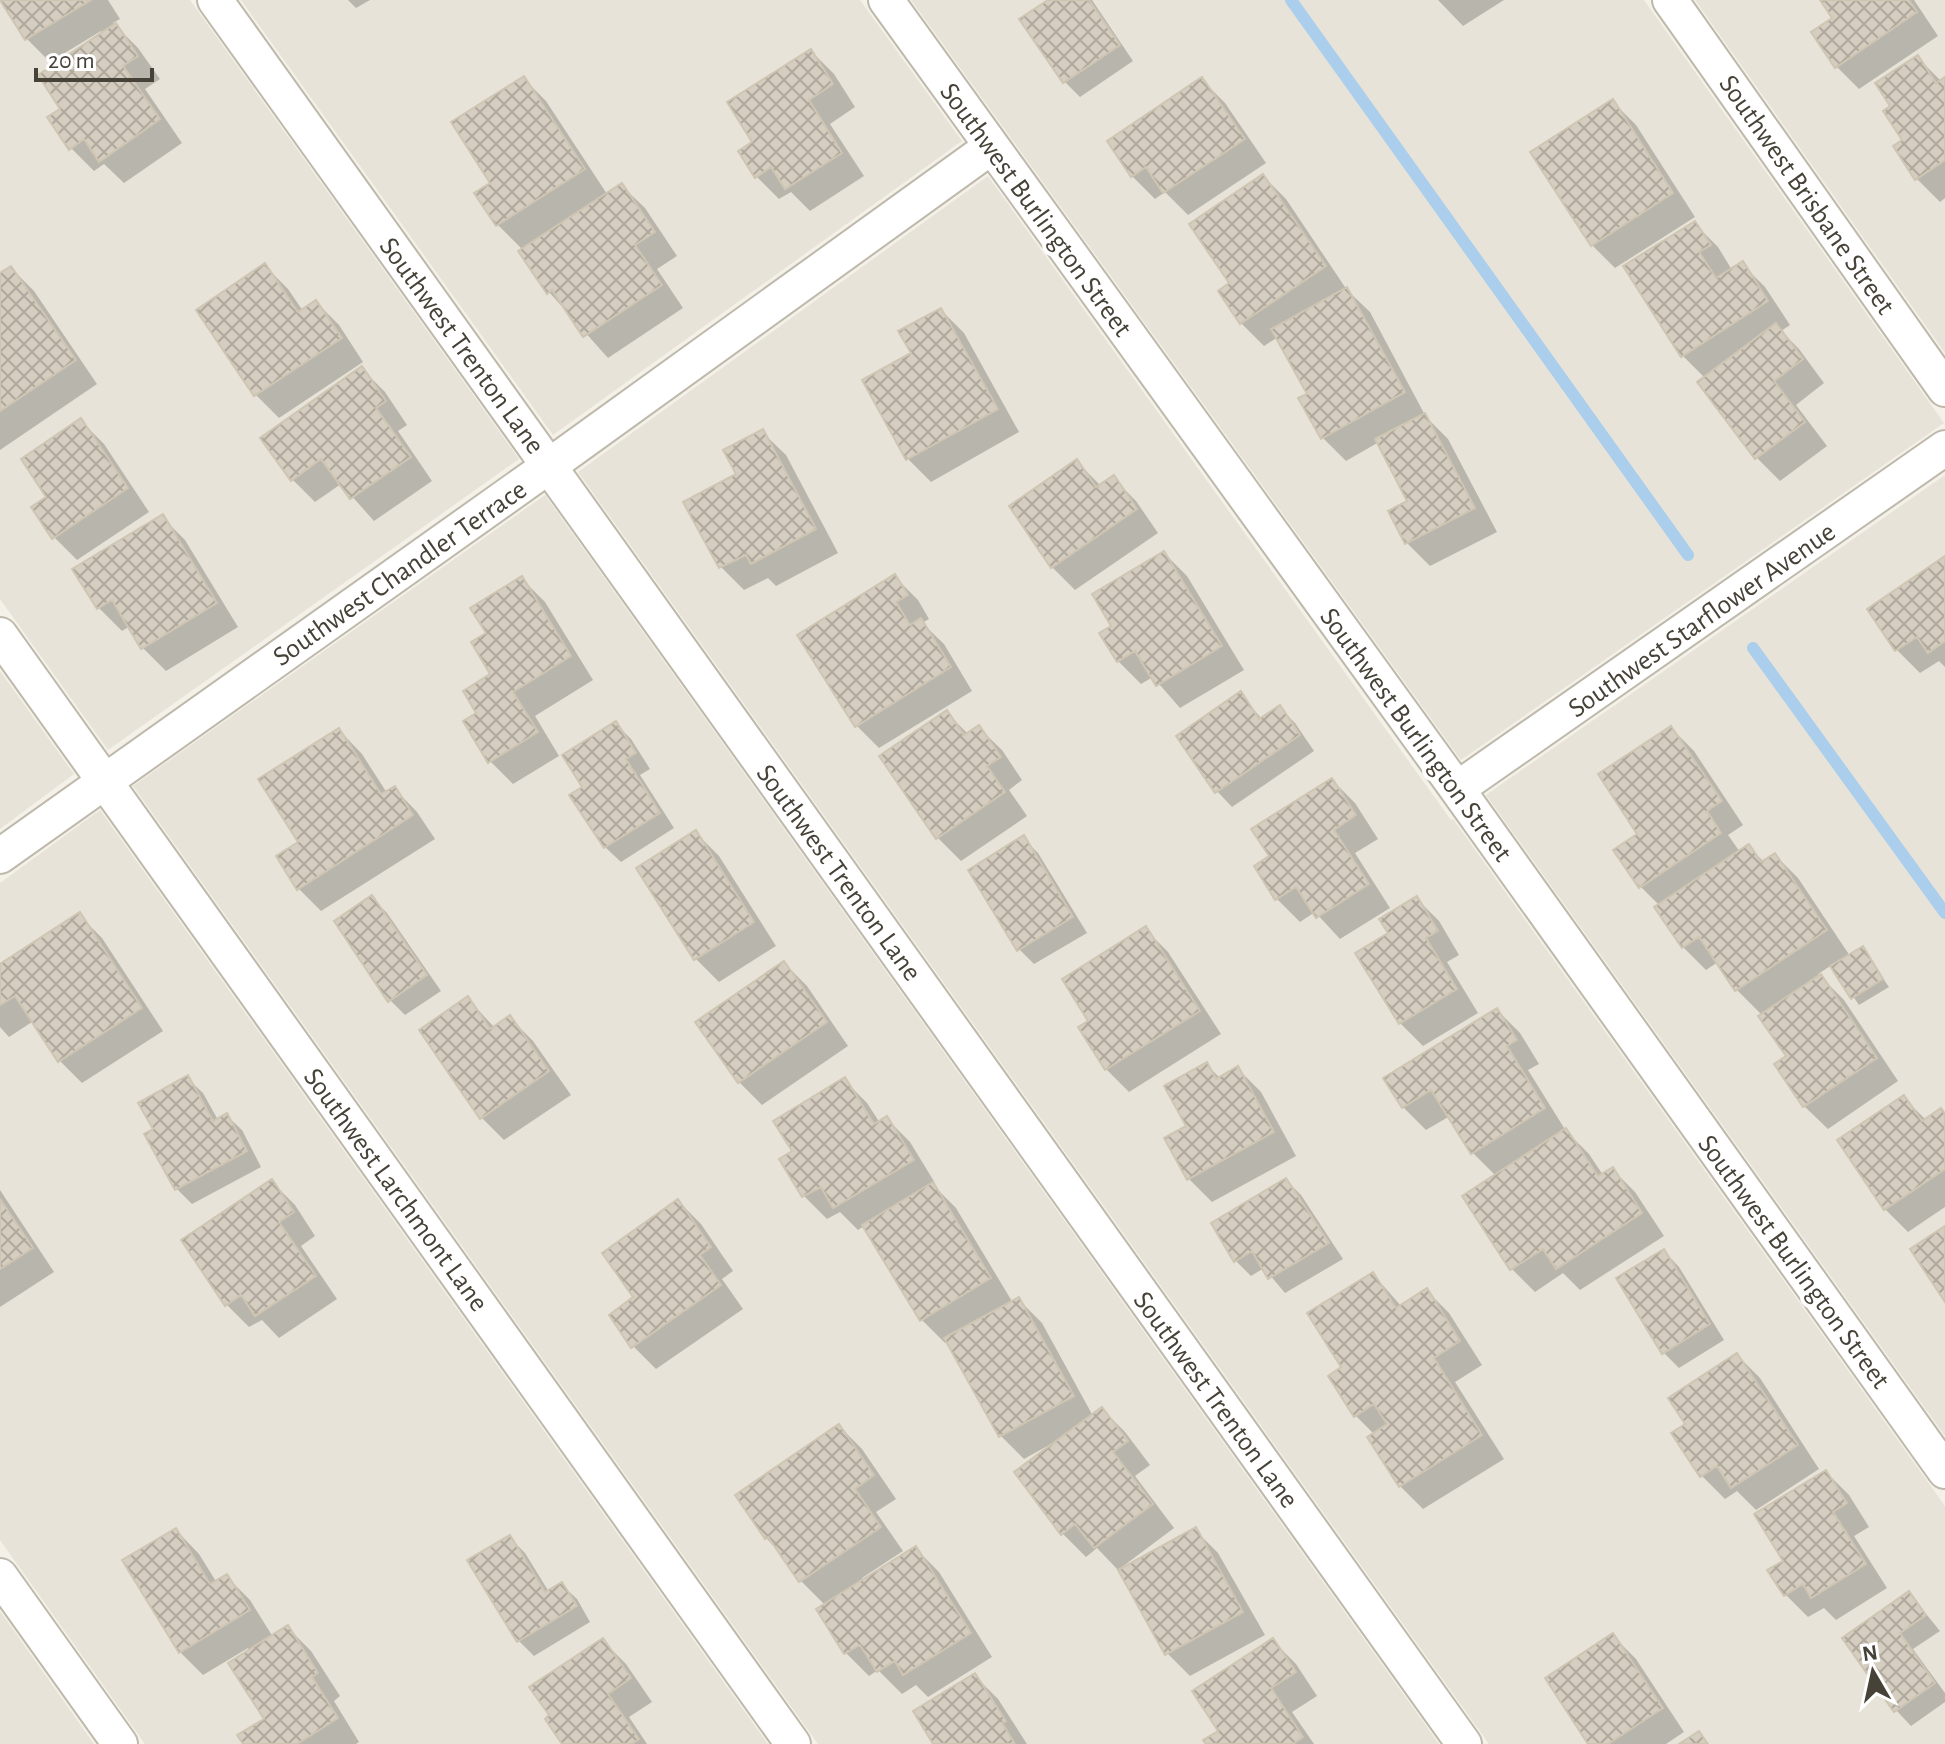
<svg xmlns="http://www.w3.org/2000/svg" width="1945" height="1744" viewBox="0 0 1945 1744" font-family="'Alegreya Sans',sans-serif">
  <defs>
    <pattern id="building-cross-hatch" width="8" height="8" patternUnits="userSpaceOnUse" patternTransform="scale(2)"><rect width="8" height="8" fill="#d5cdbf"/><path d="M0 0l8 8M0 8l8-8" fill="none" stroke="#afa89c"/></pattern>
  </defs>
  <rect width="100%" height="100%" fill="#f4f1e9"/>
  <path fill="#e7e3d8" d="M0,0H190L519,459L108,750L0,599Z
    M241,0H860L962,141L553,435Z
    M911,0H1644L1944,423L1461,760Z
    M1695,0H1945V353Z
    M988,176L1451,820L1453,819L1945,1506V1744H1489L578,472Z
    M1945,475V1436L1486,795Z
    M545,495L1439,1744H818L133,786Z
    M0,671L74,774L0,829Z
    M100,810L768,1744H145L0,1540V883Z
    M0,1611L94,1744H0Z"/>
  <path fill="#0003" d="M2,0H108L120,19L113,23L138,48L160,79L145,89L182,143L124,183L104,164L94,171L71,148L63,109L103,34L101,31L50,62L27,39Z
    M348,0H370L356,8Z
    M1051,0H1092L1133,61L1080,97L1065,82Z
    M1438,0H1504L1463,26Z
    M1822,0H1914L1938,36L1859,89L1836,66L1835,19Z
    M811,51L834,74L855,107L830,124L864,176L810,211L791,192L779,199L756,176L755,142Z
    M1918,58L1942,82L1945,79V198L1940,202L1917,179L1893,107Z
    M523,78L546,101L607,194L621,185L645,208L677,256L657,269L683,308L608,358L549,292L523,250L498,225L477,194L493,183Z
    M1202,80L1225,103L1266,163L1188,215L1165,192L1155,199L1132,176Z
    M1613,102L1636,125L1695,217L1615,268L1592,245Z
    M1263,176L1286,199L1347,290L1370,312L1426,417L1448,439L1497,532L1430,566L1407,543L1410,502L1379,442L1346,461L1323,438L1310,394L1278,337L1264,346L1241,323L1232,284Z
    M1695,224L1718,247L1732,270L1742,264L1765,287L1790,325L1781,331L1799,349L1824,383L1796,405L1827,446L1780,481L1757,458L1700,382L1705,378L1682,355Z
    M265,266L288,289L303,311L316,302L339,325L363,362L279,418L256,395L199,310Z
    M11,268L34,291L97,384L0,450V275Z
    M941,310L964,333L1019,432L931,482L908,459L913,354Z
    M362,369L385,392L407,425L398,431L432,481L374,521L341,484L315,502L292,479Z
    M81,421L104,444L149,512L77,560L54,537L49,497Z
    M762,432L786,455L838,553L776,586L768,578L744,590L721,567L686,502L738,475Z
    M1077,462L1101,486L1113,478L1136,501L1158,533L1075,590L1052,567Z
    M162,517L185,540L238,627L166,671L143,648L130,626L122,631L99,608L75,569Z
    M1164,553L1187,576L1244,670L1180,708L1153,677L1141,684L1118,661L1114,626Z
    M1945,559V667L1939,661L1920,673L1897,650L1869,610Z
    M895,577L918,600L929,619L922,623L944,644L972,691L879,748L856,725Z
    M522,579L545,602L593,680L535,716L559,756L513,784L490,761L479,713L493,675L488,634Z
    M1240,694L1262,719L1280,708L1295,723L1314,751L1232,807L1217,791Z
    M947,713L968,734L978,727L1002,750L1022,780L1009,790L1027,816L961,861L938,838Z
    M616,724L631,739L650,769L640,775L674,828L621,862L605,847L585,787Z
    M1671,728L1694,751L1743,825L1728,835L1740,852L1748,846L1764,862L1775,855L1798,878L1850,956L1862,948L1889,987L1859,1005L1832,965L1818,974L1844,1000L1898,1081L1828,1129L1804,1106L1788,1057L1763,1016L1737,990L1718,962L1706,970L1683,947L1660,906L1641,887L1616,851L1640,835Z
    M339,730L362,754L387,793L394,788L417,812L435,839L321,911L298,888L301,843Z
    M1332,780L1355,803L1378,839L1355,853L1390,908L1340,939L1315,912L1300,922L1277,899L1272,857Z
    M696,833L719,856L776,946L719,982L696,959Z
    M1023,838L1038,853L1087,933L1034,964L1019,949Z
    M372,898L387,913L441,991L405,1015L390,1000Z
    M1416,898L1439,921L1459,955L1447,962L1478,1013L1423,1046L1400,1023L1390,933Z
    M79,915L102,938L163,1031L82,1083L59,1060L32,1022L9,1037L0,1027V966Z
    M1145,929L1168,952L1221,1034L1129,1092L1106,1069L1091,1022Z
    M784,963L807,986L848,1046L762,1105L739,1082Z
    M468,999L495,1028L510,1018L533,1041L571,1095L504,1140L481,1117Z
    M1497,1010L1520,1033L1539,1064L1528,1070L1566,1131L1589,1154L1603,1175L1612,1169L1635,1192L1664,1236L1580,1290L1563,1273L1535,1292L1512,1269L1496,1176L1473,1153L1450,1116L1426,1130L1403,1107Z
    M1206,1064L1220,1078L1238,1069L1261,1092L1296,1156L1212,1202L1189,1179L1167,1139L1189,1127Z
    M187,1078L203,1093L218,1120L226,1115L242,1130L261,1167L192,1204L177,1189L147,1134L156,1130Z
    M844,1080L867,1103L880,1123L887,1119L910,1142L935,1183L933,1185L956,1208L1013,1303L1019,1300L1042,1323L1093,1416L1102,1409L1125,1432L1150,1465L1135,1476L1174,1528L1118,1570L1097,1548L1086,1557L1063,1534L1017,1473L1052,1446L1051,1444L1024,1459L1001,1436L948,1341L945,1343L922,1320L864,1226L858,1230L840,1212L827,1219L804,1196L795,1152Z
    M1903,1097L1926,1120L1945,1115V1207L1908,1232L1885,1209Z
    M1286,1180L1301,1195L1343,1259L1285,1293L1264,1268L1251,1276L1236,1261Z
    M272,1182L295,1205L315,1236L301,1246L337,1299L279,1338L262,1320L249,1327L226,1304Z
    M0,1190L54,1272L0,1307Z
    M678,1201L701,1224L733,1271L722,1279L743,1309L656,1369L633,1346L636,1298Z
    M1664,1251L1679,1267L1724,1340L1679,1368L1663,1352Z
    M1373,1274L1401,1306L1426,1290L1449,1313L1482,1365L1455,1382L1504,1459L1423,1509L1400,1486L1374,1434L1355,1415L1344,1368Z
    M1737,1355L1760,1378L1819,1469L1756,1510L1737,1491L1725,1499L1702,1476L1674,1434L1688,1424Z
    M839,1426L862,1449L896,1499L876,1512L903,1551L862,1578L864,1581L916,1549L939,1572L992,1657L928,1697L916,1685L902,1694L878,1670L869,1676L846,1653L819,1610L826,1606L801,1581L783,1555L766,1538Z
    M1826,1472L1849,1495L1869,1527L1854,1536L1887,1588L1836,1620L1824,1608L1808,1617L1785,1594L1786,1561Z
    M176,1530L199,1554L217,1583L227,1577L250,1600L273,1637L288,1628L311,1651L340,1696L334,1701L359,1742L356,1744H245L266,1720L248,1648L203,1675L180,1652Z
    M1195,1530L1218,1553L1265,1635L1190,1676L1167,1653Z
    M509,1537L525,1553L549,1592L561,1584L577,1599L590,1622L534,1656L519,1641Z
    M1909,1593L1940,1631L1913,1649L1945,1693V1702L1911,1726L1896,1710L1845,1638Z
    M1613,1636L1636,1659L1684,1732L1666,1744H1591Z
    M603,1641L626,1664L652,1702L629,1717L647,1744H565Z
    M1273,1641L1296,1664L1317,1696L1292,1712L1314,1744H1208L1220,1732Z
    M975,1676L998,1699L1027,1744H936Z"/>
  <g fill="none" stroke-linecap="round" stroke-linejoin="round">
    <path stroke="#aaceec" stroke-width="12" d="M1291,0L1688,555
      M1753,648L1945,913"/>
  </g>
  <path fill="url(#building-cross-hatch)" stroke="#cfc5b3" stroke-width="2" d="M0,0H91L25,40Z
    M1048,0H1089L1120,45L1063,83L1019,19Z
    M1820,0H1909L1917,12L1835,68L1811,32L1832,18Z
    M116,23L138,56L123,66L160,119L99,162L84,139L69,150L47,117L60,109L38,75Z
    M811,49L833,84L809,100L842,153L785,189L771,167L755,178L738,151L752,142L727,102Z
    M1918,55L1936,83L1945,77V160L1915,180L1893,146L1902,140L1883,111L1890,106L1875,83Z
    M524,76L585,169L496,226L474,193L490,183L451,122Z
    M1202,77L1245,139L1163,193L1146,167L1131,177L1107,141Z
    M1613,99L1673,193L1591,246L1530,152Z
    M1263,174L1326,266L1240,324L1218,291L1229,283L1189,224Z
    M622,183L655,232L635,245L662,285L583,337L552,290L547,294L518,251Z
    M1695,221L1711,245L1699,252L1716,278L1743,261L1768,301L1681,357L1623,266Z
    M265,263L298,312L316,300L342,338L254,396L196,310Z
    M11,266L76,360L0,411V273Z
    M1347,287L1405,392L1321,439L1298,398L1307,394L1271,329Z
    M941,308L998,409L906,460L862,380L911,353L898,331Z
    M1776,323L1803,359L1774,381L1805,422L1755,459L1697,382Z
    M362,366L386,401L376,408L411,457L350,499L321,459L291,481L260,438Z
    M1425,413L1475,508L1405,544L1388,511L1407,501L1375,439Z
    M81,418L128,488L52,539L31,507L46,497L21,459Z
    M763,429L816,529L751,564L746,555L719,568L683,502L736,474L723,450Z
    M1077,459L1096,487L1114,475L1137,509L1051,568L1009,506Z
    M163,514L217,603L141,649L112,600L97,609L72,569Z
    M1164,551L1222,646L1156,686L1135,651L1117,662L1099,633L1111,626L1092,594Z
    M1945,556V641L1928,653L1917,637L1895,651L1867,609Z
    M895,574L908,595L896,602L910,625L921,618L951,667L855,727L797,635Z
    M522,576L571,656L513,692L538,732L488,763L463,721L476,713L463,691L490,674L471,642L486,633L470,608Z
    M1241,691L1259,719L1280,705L1300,735L1215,793L1176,736Z
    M947,710L964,735L979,725L1001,757L987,766L1005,792L936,839L879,756Z
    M616,721L636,753L626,759L660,813L604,848L569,795L582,787L562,755Z
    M1671,726L1722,801L1707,811L1721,833L1639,888L1613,850L1637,834L1598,774Z
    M339,728L381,794L395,786L413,815L297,890L276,856L298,842L258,779Z
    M1332,778L1356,815L1334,830L1369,884L1316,918L1296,887L1275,900L1254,866L1269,856L1251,829Z
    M696,830L754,922L694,960L636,868Z
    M1024,835L1073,917L1017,951L968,870Z
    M1749,844L1761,862L1775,853L1827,930L1735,991L1699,937L1682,948L1654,907Z
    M372,895L427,975L388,1002L334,921Z
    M1417,896L1438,931L1426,938L1457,989L1399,1024L1355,953L1388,933L1379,919Z
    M80,912L142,1008L58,1062L15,996L0,1005V964Z
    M1146,926L1200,1011L1105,1070L1078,1027L1088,1021L1062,979Z
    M1863,946L1883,979L1851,999L1830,966Z
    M784,961L827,1022L738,1083L695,1022Z
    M1821,974L1877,1058L1803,1107L1774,1064L1786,1056L1758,1016Z
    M468,996L490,1029L510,1015L549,1071L480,1119L419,1030Z
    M1497,1008L1517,1040L1507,1046L1545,1108L1471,1154L1431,1090L1402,1108L1383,1078Z
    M1207,1062L1216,1079L1238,1066L1274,1132L1187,1180L1164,1138L1186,1126L1164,1086Z
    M188,1075L213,1121L227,1113L247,1151L175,1190L144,1134L153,1129L138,1103Z
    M845,1077L874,1124L887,1116L914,1160L833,1208L821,1187L802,1197L779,1159L792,1151L773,1121Z
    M1904,1095L1922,1121L1941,1108L1945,1114V1169L1884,1210L1837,1140Z
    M1566,1128L1598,1176L1613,1167L1642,1213L1556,1269L1543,1249L1510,1270L1462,1196Z
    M1286,1178L1329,1243L1268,1279L1252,1251L1234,1262L1211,1223Z
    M272,1179L294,1212L279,1222L316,1276L255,1316L241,1295L225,1306L181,1240Z
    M933,1182L991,1278L920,1321L862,1225Z
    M0,1199L33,1248L0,1269Z
    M678,1199L711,1247L700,1255L721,1285L631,1348L609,1315L633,1297L602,1253Z
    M1945,1226V1302L1910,1249Z
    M1664,1249L1710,1324L1662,1354L1616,1278Z
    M1373,1272L1396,1308L1427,1288L1460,1341L1434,1358L1482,1435L1399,1487L1367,1437L1387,1424L1374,1404L1354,1417L1328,1376L1341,1367L1307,1313Z
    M1019,1297L1074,1396L999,1437L944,1338Z
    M1737,1353L1798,1445L1731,1488L1717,1466L1700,1477L1671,1433L1685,1424L1668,1398Z
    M1102,1407L1128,1441L1113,1452L1153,1504L1094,1548L1075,1524L1061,1535L1014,1472Z
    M839,1424L874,1475L855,1489L881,1527L799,1582L768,1537L765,1539L735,1495Z
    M1826,1470L1847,1503L1833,1512L1866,1564L1811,1598L1803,1584L1784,1596L1767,1570L1783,1561L1754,1514Z
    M1196,1527L1243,1612L1165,1655L1118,1570Z
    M176,1528L210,1584L227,1574L250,1610L179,1653L122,1560Z
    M510,1535L545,1592L562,1582L577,1606L517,1642L467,1560Z
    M916,1546L971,1633L903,1675L895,1661L877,1672L860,1645L844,1654L816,1609Z
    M1909,1591L1926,1615L1900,1633L1935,1683L1894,1712L1842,1638Z
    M288,1625L318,1673L312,1677L338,1718L297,1744H243L237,1735L264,1719L228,1663Z
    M1613,1633L1663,1708L1608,1744H1588L1545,1678Z
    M603,1638L631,1678L608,1694L639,1739L632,1744H562L545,1719L549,1715L529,1687Z
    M1273,1638L1296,1672L1271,1688L1303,1737L1293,1744H1206L1203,1740L1218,1731L1192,1691Z
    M975,1673L1006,1721L1002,1723L1015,1744H933L913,1711Z
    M1699,1731L1708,1744H1679Z"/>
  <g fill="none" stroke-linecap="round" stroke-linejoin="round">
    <g stroke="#bfb9ac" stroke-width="38">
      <path id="street" d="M215,0L1464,1744
        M886,0L1457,789L1945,1471
        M1670,0L1945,389
        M0,635L793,1744
        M1457,789L1945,448
        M0,856L549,466L991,147
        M0,1576L120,1744"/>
    </g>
    <use href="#street" stroke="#fff" stroke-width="34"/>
  </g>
  <g text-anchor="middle" stroke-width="8" stroke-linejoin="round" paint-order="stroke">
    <g font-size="28" fill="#474238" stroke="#fff">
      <text transform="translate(1808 194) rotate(55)" y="10">Southwest Brisbane Street</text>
      <text transform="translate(1037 209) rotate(54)" y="10">Southwest Burlington Street</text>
      <text transform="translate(463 345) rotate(54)" y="10">Southwest Trenton Lane</text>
      <text transform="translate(399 572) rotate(-35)" y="10">Southwest Chandler Terrace</text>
      <text transform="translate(1701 619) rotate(-35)" y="10">Southwest Starflower Avenue</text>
      <text transform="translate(1417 734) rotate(54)" y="10">Southwest Burlington Street</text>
      <text transform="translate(840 872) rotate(54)" y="10">Southwest Trenton Lane</text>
      <text transform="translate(397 1189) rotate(54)" y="10">Southwest Larchmont Lane</text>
      <text transform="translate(1795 1261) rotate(54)" y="10">Southwest Burlington Street</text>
      <text transform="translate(1217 1399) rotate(54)" y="10">Southwest Trenton Lane</text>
    </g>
  </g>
  <g transform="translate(1873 1672) rotate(351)" stroke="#ffffff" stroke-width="6" paint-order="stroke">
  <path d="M0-6L14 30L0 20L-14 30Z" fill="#474238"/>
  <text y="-12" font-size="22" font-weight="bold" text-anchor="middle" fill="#474238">N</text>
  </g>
  <path d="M36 68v12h116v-12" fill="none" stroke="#474238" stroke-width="4"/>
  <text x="48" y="68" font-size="24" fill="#474238" stroke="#ffffff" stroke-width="6" paint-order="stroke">20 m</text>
</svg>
